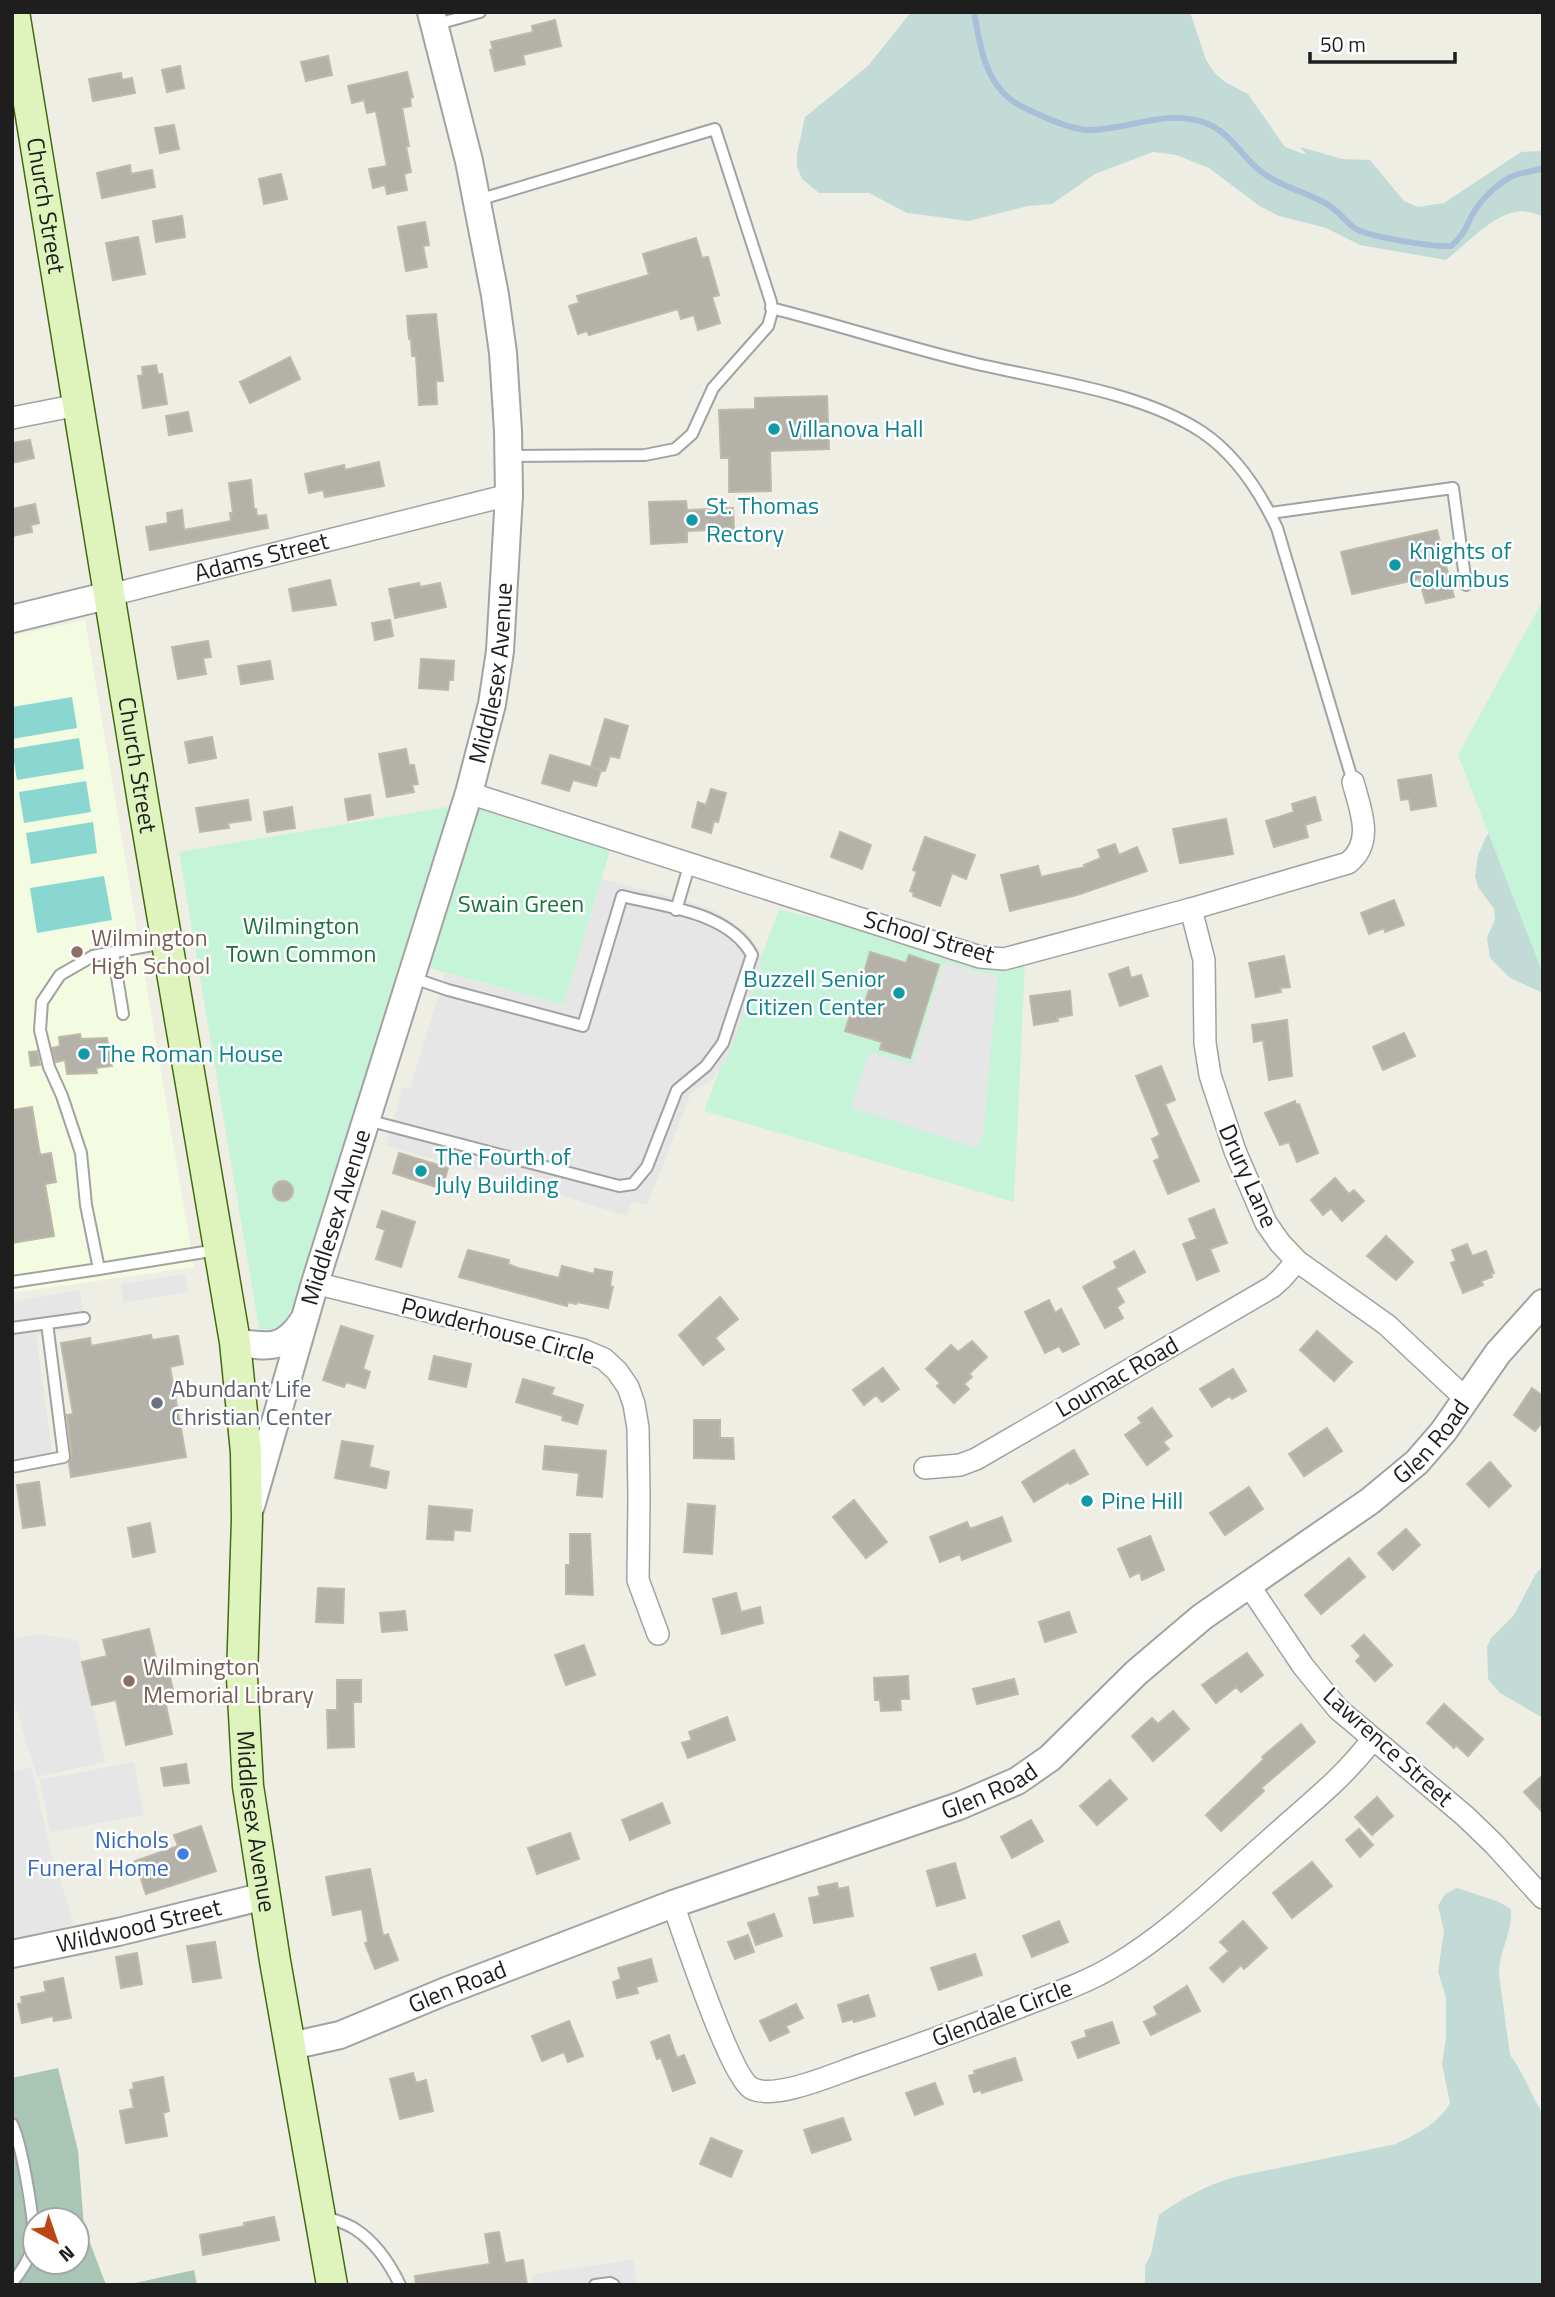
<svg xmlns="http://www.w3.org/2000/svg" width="1555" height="2297" viewBox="0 0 1555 2297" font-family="'Titillium Web',sans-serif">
  <rect width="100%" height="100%" fill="#eeeee5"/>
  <path fill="#f3fce0" d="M85,620L194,1267L12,1293V636Z"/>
  <path fill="#c3dbd7" d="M911,12H1190L1206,60L1215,73L1225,82L1248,94L1285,147L1307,155L1300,147L1342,159L1370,160L1404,201L1418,207L1444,203L1521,152L1543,151V216C1536,214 1528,211 1521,211C1493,213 1467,244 1446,260L1360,245L1326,228L1279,216L1258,205L1209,168L1176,155L1153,152L1095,174L1052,204L1028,206L969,221L907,213L869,193H819L802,179L797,167V154L805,117L868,66Z
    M1543,725V993L1510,978L1490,958L1487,938L1495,919L1494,909L1478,887L1475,876L1478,855L1486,837L1521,794Z
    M1543,1566V1718L1500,1693L1488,1679L1487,1647L1491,1638L1514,1615L1535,1575Z
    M1457,1888L1499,1902L1511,1909C1513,1932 1499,1951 1499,1974L1510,2055C1524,2073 1531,2095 1543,2114V2285H1145V2266L1151,2254L1159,2215C1180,2199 1208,2185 1234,2177L1396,2144C1417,2134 1438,2124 1450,2103L1442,2064L1446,2038V1997L1438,1972L1444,1931L1438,1906L1445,1894Z"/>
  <path fill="#a8c5b6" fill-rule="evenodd" d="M58,2068L78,2151L84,2227L106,2285H12V2078ZM35,2220H77V2262H35Z
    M194,2270L197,2285H126Z"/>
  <path fill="#c5f4d8" d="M1543,600V974L1458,755Z
    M476,804L611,847L564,1005L429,968Z
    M453,806L299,1294L283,1325L269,1330L259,1329L179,852Z
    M779,909L994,964L1025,962L1014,1202L704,1111Z"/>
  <path fill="#8ad6d1" d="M72,697L77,728L12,739V707Z
    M79,738L84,769L17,780L12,749Z
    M86,781L91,812L24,823L19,792Z
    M93,822L97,853L31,864L26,833Z
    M104,876L112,920L37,933L30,888Z"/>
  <path fill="#e6e6e6" d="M602,879L691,902L717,912L745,931L761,951V971L726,1060L712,1080L691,1093L647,1205L631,1202L627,1216L518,1182L386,1146L403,1087L410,1089L445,973L563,1005Z
    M944,961L979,972L998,975L983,1133L977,1148L851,1108L869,1052L912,1064Z
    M185,1274L188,1292L124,1303L121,1284Z
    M80,1290L85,1327L36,1335L54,1467L12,1473V1302Z
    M38,1634L78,1641L105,1762L37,1777L12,1695V1639Z
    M134,1762L144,1815L50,1832L40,1780Z
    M31,1767L50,1848L74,1924L12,1939V1772Z
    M633,2259L637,2285H533L532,2275Z"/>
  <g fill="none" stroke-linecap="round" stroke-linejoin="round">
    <path stroke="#a9bed8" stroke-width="6" d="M974,12C980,47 986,90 1023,107C1039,115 1070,129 1087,130C1126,131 1169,107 1208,124C1230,133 1241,155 1259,170C1279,186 1303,191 1325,203C1337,209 1343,219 1353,227C1365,237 1434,247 1451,246C1469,231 1466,221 1478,206C1485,196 1500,182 1511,177C1519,172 1533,172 1543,168"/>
  </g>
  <path fill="#b3b1a8" stroke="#beb9a9" stroke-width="2" d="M555,20L561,46L523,55L525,64L495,71L490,50L493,49L491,42L533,32L532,26Z
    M328,56L332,75L306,81L301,62Z
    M180,66L184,88L167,92L162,70Z
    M407,72L413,97L410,98L411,106L402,108L409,146L406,147L411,172L404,174L407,190L387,194L385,185L373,188L369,169L387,166L376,111L367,113L364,100L352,103L348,86Z
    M121,73L122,80L132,78L135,93L93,101L89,79Z
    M174,125L179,149L160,153L155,128Z
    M130,165L131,174L152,170L155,187L102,198L97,173Z
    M281,174L287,199L264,204L259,179Z
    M182,216L185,237L156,242L153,221Z
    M425,222L429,245L423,246L427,267L406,271L398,227Z
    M138,237L145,274L113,280L106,243Z
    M696,238L702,258L708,257L719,295L712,297L720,323L698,330L694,315L681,319L678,309L589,335L587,331L578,334L569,306L579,303L577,296L649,275L643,254Z
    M436,314L443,381H436L437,404L419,405L416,356H412L411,339H409L407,316Z
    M290,357L300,379L250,403L240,382Z
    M156,365L158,374H162L167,404L143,408L138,376L143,375L142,367Z
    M827,396L829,449L770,451L771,491L729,492V458H721L719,410L755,409V398Z
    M188,412L192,431L169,435L166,416Z
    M30,440L34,458L12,463V443Z
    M379,462L384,486L325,497L323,490L309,493L305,474L344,465L345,470Z
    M251,480L254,509H256L257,516L266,515L268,528L150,550L146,527L168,523L167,513L182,510L184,530L231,521L230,513H233L229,483Z
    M686,501L687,510L733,508L734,529L687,531V542L651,544L649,502Z
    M35,504L39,523L31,525L32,532L12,536V509Z
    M1437,530L1454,597L1426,603L1419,579L1352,594L1341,552Z
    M330,580L336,605L293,611L289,589Z
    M419,583L420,587L440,583L446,607L395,618L389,589Z
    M390,620L393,636L375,640L372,623Z
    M208,641L211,657L203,658L206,674L178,679L172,647Z
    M421,659L454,661L453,680H449L448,690L419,688Z
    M270,661L273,679L241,684L238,666Z
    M605,719L628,726L619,758L610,756L605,771L591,767Z
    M212,737L216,758L189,763L185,742Z
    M406,749L409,765H414L418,784L412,785L414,792L387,797L379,754Z
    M550,755L601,770L596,786L573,780L569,791L542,783Z
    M1431,775L1436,806L1411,810L1409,799L1401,800L1398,780Z
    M711,789L726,793L718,822L714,821L711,833L692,827L698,802L706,805Z
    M370,795L373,815L348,820L345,799Z
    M1315,797L1321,820L1305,825L1308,837L1274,847L1266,821L1294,812L1292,804Z
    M248,800L251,820L228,823L229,828L200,832L196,808Z
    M292,807L295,828L267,832L264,812Z
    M1226,819L1233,854L1180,863L1173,829Z
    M840,832L871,845L862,869L831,857Z
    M925,837L975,855L966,879L952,873L940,906L913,896L914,893L910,891L917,871L913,870Z
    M1115,844L1119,855L1137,847L1147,871L1077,895L1010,911L1001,875L1038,866L1041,877L1085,867L1084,865L1101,858L1098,850Z
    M1394,900L1404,925L1385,932L1384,928L1369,934L1361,913Z
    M870,952L906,963L909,955L939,965L910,1058L880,1049L882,1042L845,1031L852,1009L862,1013L873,976L864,973Z
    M1284,956L1290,987L1280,988L1281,992L1256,997L1249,963Z
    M1128,967L1131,978L1141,975L1148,996L1120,1006L1109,974Z
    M1070,991L1072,1015L1057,1018L1058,1021L1034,1025L1030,996Z
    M1287,1020L1292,1076L1269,1080L1263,1040L1254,1042L1252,1025Z
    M1404,1033L1415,1056L1383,1070L1373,1047Z
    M80,1034L81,1039L107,1038L112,1066L96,1068L97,1073L67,1074L65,1060L56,1062L52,1048L60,1046L59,1037Z
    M37,1051L40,1065L31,1066L29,1052Z
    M1161,1066L1175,1100L1165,1104L1199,1181L1168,1194L1154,1161L1160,1158L1152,1139L1160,1135L1136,1076Z
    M1295,1101L1296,1105L1299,1104L1318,1153L1297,1162L1289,1142L1280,1145L1265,1113Z
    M32,1107L40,1155L51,1153L56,1182L45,1184L54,1236L12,1243V1110Z
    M399,1153L448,1168L442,1189L393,1173Z
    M1335,1178L1349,1194L1354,1190L1364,1201L1342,1221L1331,1208L1323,1215L1311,1200Z
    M273 1191a10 10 0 1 1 20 0a10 10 0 1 1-20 0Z
    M1214,1209L1227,1243L1210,1249L1219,1271L1197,1280L1183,1244L1197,1239L1189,1219Z
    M382,1211L415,1222L401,1267L376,1259L385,1230L377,1227Z
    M1386,1236L1413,1262L1396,1280L1367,1256Z
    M1467,1244L1472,1256L1486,1251L1494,1273L1491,1274L1492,1277L1481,1281L1483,1285L1463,1293L1451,1263L1456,1261L1452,1250Z
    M468,1250L509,1260L508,1264L518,1268L559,1278L562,1266L594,1274L595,1269L612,1272L610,1286L613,1287L608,1308L577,1302L576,1304L568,1302L567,1306L459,1277Z
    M1134,1251L1145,1272L1116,1288L1124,1302L1117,1307L1123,1318L1105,1328L1083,1287L1117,1268L1114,1262Z
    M720,1297L738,1319L715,1338L724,1349L703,1365L679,1335Z
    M1049,1300L1055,1313L1061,1309L1079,1344L1063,1352L1059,1346L1045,1353L1025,1312Z
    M341,1326L373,1336L363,1369L370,1372L365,1388L346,1382L344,1387L323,1380Z
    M1317,1331L1352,1362L1334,1381L1300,1350Z
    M151,1335L152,1340L178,1336L183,1364L170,1367L186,1457L71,1477L69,1463L72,1456L67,1415L73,1414L61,1343L90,1338L91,1346Z
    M972,1341L987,1357L969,1374L972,1377L964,1384L969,1389L954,1403L937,1386L940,1383L926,1369L951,1345L958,1352Z
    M434,1356L471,1364L466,1387L429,1379Z
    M883,1368L899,1389L882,1402L876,1395L864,1405L853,1390Z
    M1233,1369L1246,1391L1232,1399L1230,1396L1212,1407L1200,1389Z
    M523,1379L554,1388L551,1395L583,1405L577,1424L562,1420L563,1416L516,1402Z
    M1532,1388L1543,1396V1421L1535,1431L1514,1415Z
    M1152,1408L1172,1436L1163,1442L1169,1449L1147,1465L1125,1435L1142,1423L1138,1418Z
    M694,1420H720V1438H733L734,1459L694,1458Z
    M1327,1428L1342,1451L1304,1476L1289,1454Z
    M342,1441L373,1446L369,1467L389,1472L386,1488L335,1478Z
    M545,1446L606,1451L602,1497L577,1495L579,1473L543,1469Z
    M1074,1450L1088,1474L1070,1484L1068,1482L1034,1502L1022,1482Z
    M1490,1462L1511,1486L1489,1507L1467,1484Z
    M39,1482L45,1525L23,1528L17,1485Z
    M1249,1487L1263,1509L1225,1535L1210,1513Z
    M854,1500L887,1542L866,1558L833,1517Z
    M688,1504L715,1506L712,1554L684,1552Z
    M429,1506L472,1510L470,1531L454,1530L453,1540L427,1539Z
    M1002,1517L1011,1541L962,1560L960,1554L940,1562L930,1537L967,1522L970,1529Z
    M150,1523L155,1552L133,1557L128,1528Z
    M1406,1529L1420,1545L1393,1570L1378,1553Z
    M570,1534H590L593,1595L566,1594V1565H570Z
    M1150,1536L1164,1570L1142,1580L1140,1572L1130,1577L1118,1549Z
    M1349,1558L1365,1577L1321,1614L1305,1595Z
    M318,1588L344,1589L343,1623L316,1622Z
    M736,1593L741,1612L760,1607L763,1623L722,1634L713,1599Z
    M405,1611L407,1630L382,1632L380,1613Z
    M1069,1612L1076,1632L1045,1642L1039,1622Z
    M149,1629L158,1667L167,1665L174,1694L164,1696L172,1734L126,1745L116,1700L92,1705L82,1662L107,1656L103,1640Z
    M1364,1635L1392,1665L1375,1681L1356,1661L1361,1656L1352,1646Z
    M584,1645L595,1675L566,1685L555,1655Z
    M1247,1653L1263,1675L1241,1692L1236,1687L1216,1703L1202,1685Z
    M908,1676L909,1699H900L901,1710L881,1711L880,1700H875L874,1678Z
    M1014,1679L1018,1694L977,1704L973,1689Z
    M337,1680H361V1702H353L354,1747L328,1748L327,1710H337Z
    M1444,1704L1483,1739L1468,1756L1456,1745L1454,1748L1427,1723Z
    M1173,1711L1189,1729L1153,1761L1132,1736L1152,1718L1158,1724Z
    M727,1717L735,1740L688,1758L682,1743L692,1740L689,1732Z
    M1301,1724L1315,1742L1261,1788L1264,1791L1221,1831L1206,1815L1264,1759L1262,1757Z
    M186,1764L189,1783L164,1786L161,1768Z
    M1543,1775V1813L1524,1792Z
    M1110,1780L1127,1799L1097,1825L1080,1806Z
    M1377,1797L1393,1816L1372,1835L1355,1817Z
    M662,1803L670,1823L630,1840L622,1820Z
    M1031,1820L1043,1841L1012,1858L1001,1837Z
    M201,1826L216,1871L146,1894L135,1861L178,1846L174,1835Z
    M1359,1829L1373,1845L1360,1857L1346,1840Z
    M570,1833L579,1859L537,1874L528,1848Z
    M1312,1862L1332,1886L1292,1918L1273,1893Z
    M955,1863L965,1898L937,1906L927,1871Z
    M370,1869L383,1936L388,1934L398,1960L375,1969L365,1943L368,1942L362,1909L333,1915L326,1877Z
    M837,1883L838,1889L848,1887L853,1916L814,1923L809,1898L820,1896L818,1887Z
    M774,1914L782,1936L756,1945L748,1923Z
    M1059,1921L1068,1942L1032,1957L1023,1936Z
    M1243,1921L1267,1948L1244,1969L1241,1965L1223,1982L1210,1968L1229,1951L1220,1942Z
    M748,1935L754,1952L735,1959L728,1942Z
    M215,1942L221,1978L193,1982L187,1946Z
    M137,1953L142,1984L121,1988L116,1957Z
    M975,1954L982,1975L939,1990L931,1968Z
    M651,1959L657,1981L636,1987L638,1993L617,1998L613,1982L621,1979L618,1968Z
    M63,1978L71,2018L54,2021L53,2016L22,2023L18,2004L22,2003L21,1997L46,1992L44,1982Z
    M1187,1986L1200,2011L1151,2035L1144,2022L1158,2015L1154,2007Z
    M868,1995L875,2016L854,2022L853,2019L843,2022L838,2005Z
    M796,2004L803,2018L786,2026L789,2032L770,2041L760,2021Z
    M569,2021L583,2056L568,2062L564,2052L542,2061L532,2036Z
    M1112,2022L1119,2043L1078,2058L1072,2042L1087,2037L1085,2031Z
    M669,2035L677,2058L684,2055L695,2083L673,2091L661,2058L657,2059L651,2042Z
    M1015,2058L1022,2080L982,2093L981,2090L974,2092L969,2076L975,2074L974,2071Z
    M413,2073L416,2083L426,2080L433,2111L400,2119L390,2079Z
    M163,2077L169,2111L163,2113L167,2136L126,2143L120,2111L134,2108L130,2090L134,2089L133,2083Z
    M935,2083L943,2104L915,2115L906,2093Z
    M843,2118L851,2140L812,2153L804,2130Z
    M711,2138L742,2151L731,2177L700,2164Z
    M274,2217L279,2240L203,2255L200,2235L245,2226L244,2223Z
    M499,2232L505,2263L523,2260L527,2285H416L415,2276L490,2264L485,2234Z"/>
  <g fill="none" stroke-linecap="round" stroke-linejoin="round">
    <g stroke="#a2a2a2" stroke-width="14">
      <path id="service" d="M434,25L480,12
        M478,200L715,129L771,302L772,312L768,326L713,388L692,434L675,449L645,455L508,456
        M771,308C839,325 905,347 973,363C1044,380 1140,391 1202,432C1236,455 1260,492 1277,528L1353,782
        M1270,513L1453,488L1466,585
        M676,910L690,863
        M164,943L93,956L60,975L42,1002L40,1030L49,1067L62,1096L81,1153L86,1205L99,1269L217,1250
        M113,952L123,1014
        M367,1120L619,1186L633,1184L647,1167L677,1090L706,1066L723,1043L752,955C729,912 665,907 622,896L583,1026L448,990L413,978
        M12,1282L99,1269
        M12,1328L84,1318
        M12,1467L64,1457L47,1323
        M12,2124C21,2142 38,2231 32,2249C28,2261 20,2273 12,2283
        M324,2216C334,2220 346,2223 355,2229C375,2242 390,2264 400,2285
        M595,2285L610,2283L614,2285"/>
    </g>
    <g stroke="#a2a2a2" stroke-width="24">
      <g id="minor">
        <path d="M12,418L78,405"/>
        <path id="s1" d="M110,595L509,495"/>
        <path d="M469,793L980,957L1004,959L1191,909L1348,863C1375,842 1360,809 1353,782"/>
        <path d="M1191,909L1204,960L1205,1043L1210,1075L1235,1151L1266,1223L1280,1243L1297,1261L1387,1325L1466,1399"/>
        <path d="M315,1283L583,1350L604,1359L617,1371L628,1387L634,1404L638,1428L639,1498L638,1580L658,1634"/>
        <path d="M925,1468L960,1465L976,1459L1272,1287L1281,1279L1297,1261"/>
        <path d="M1248,1584L1303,1666L1338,1709L1465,1816L1494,1844L1543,1898"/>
        <path d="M673,1904C684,1935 730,2075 751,2088C774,2101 834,2074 858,2066C913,2047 968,2027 1022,2006C1053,1994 1086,1983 1114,1966C1170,1933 1218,1885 1266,1843C1303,1809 1342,1780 1372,1740"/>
      </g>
    </g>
    <g stroke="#a2a2a2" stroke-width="30">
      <g id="tertiary">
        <path d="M12,619L110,595"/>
        <path d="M235,1342C267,1347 284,1351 303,1321"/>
        <path id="s2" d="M251,1506L315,1283L469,793L492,704L500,651L509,495L508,431L503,353L495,295L469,161L431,12"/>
        <path id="s3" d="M12,1954L118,1932L265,1896"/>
        <path id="s4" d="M291,2046L340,2035L446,1991L673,1904L959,1806L1017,1781L1050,1758L1136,1673L1202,1617L1370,1501L1417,1462L1443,1432L1498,1353L1543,1303"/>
      </g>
    </g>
    <g stroke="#446b0f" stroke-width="33">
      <g id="secondary">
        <path id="s5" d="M14,12L144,808L235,1342L246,1452L247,1519L242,1678L248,1786L275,1961L332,2285"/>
      </g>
    </g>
    <use href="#service" stroke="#fff" stroke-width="10"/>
    <use href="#minor" stroke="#fff" stroke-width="21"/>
    <use href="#tertiary" stroke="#fff" stroke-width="26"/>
    <use href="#secondary" stroke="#dff4bd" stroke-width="30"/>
  </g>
  <g fill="#0f9aa8" stroke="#fff" stroke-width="2.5">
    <circle cx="774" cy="429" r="7"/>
    <circle cx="692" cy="520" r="7"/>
    <circle cx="1395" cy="565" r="7"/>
    <circle cx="899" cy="993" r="7"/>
    <circle cx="84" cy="1054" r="7"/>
    <circle cx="421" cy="1171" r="7"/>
    <circle cx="1087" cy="1501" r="7"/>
  </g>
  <g fill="#8d6e63" stroke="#fff" stroke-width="2.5">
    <circle cx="77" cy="952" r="7"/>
    <circle cx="129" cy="1681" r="7"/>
  </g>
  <circle fill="#6b7280" stroke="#fff" stroke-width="2.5" cx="157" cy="1403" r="7"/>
  <circle fill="#3f7fe0" stroke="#fff" stroke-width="2.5" cx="183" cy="1854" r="7"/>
  <g text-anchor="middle" stroke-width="5" stroke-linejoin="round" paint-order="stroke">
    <g font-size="24" fill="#1e1e1e" stroke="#fff">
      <text dy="8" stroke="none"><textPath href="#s5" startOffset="196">Church Street</textPath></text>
      <text dy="8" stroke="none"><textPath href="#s1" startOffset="156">Adams Street</textPath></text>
      <text dy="8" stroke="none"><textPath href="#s2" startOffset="868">Middlesex Avenue</textPath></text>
      <text dy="8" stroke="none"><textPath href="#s5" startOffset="763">Church Street</textPath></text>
      <text transform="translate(929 937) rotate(16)" y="8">School Street</text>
      <text transform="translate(1248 1176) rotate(66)" y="8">Drury Lane</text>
      <text dy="8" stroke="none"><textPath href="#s2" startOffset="301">Middlesex Avenue</textPath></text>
      <text transform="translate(498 1331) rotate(15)" y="8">Powderhouse Circle</text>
      <text transform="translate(1117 1377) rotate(-30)" y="8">Loumac Road</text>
      <text dy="8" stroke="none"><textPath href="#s4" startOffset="1311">Glen Road</textPath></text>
      <text transform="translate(1388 1747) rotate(42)" y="8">Lawrence Street</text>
      <text dy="8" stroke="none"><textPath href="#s4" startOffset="744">Glen Road</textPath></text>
      <text dy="8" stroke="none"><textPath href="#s5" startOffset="1829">Middlesex Avenue</textPath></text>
      <text dy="8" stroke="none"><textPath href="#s3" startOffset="130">Wildwood Street</textPath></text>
      <text dy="8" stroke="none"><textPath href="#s4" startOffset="177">Glen Road</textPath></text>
      <text transform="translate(1002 2013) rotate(-21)" y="8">Glendale Circle</text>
    </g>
    <g font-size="24" fill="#0d838f" stroke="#fff" text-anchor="start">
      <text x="788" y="437">Villanova Hall</text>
      <text x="706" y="514">St. Thomas<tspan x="706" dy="28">Rectory</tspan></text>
      <text x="1409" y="559">Knights of<tspan x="1409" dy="28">Columbus</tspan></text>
      <text x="885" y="987" text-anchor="end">Buzzell Senior<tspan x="885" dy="28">Citizen Center</tspan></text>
      <text x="98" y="1062">The Roman House</text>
      <text x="435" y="1165">The Fourth of<tspan x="435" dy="28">July Building</tspan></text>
      <text x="1101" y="1509">Pine Hill</text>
    </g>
    <g font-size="24" fill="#15733b" stroke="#fff">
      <text x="521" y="912">Swain Green</text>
      <text x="301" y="934">Wilmington<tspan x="301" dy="28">Town Common</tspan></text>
    </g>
    <g font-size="24" fill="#785e54" stroke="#fff" text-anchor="start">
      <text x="91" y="946">Wilmington<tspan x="91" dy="28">High School</tspan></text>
      <text x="143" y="1675">Wilmington<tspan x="143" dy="28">Memorial Library</tspan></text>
    </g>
    <g font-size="24" fill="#5b616d" stroke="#fff" text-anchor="start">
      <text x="171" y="1397">Abundant Life<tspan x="171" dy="28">Christian Center</tspan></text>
    </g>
    <g font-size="24" fill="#366cbe" stroke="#fff" text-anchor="end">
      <text x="169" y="1848">Nichols<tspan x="169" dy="28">Funeral Home</tspan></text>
    </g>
  </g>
  <rect width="1555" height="2297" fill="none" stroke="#1e1e1e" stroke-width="28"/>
  <g transform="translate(56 2241) rotate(140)"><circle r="33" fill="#ffffff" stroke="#a5a5a5" stroke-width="2"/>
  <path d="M0-5L12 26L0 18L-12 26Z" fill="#ba4712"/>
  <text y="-10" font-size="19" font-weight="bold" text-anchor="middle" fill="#1e1e1e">N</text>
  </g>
  <path d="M1310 52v10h145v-10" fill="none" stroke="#1e1e1e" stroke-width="3.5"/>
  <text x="1320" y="52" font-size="21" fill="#1e1e1e" stroke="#ffffff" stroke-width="5" paint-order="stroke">50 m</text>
</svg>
